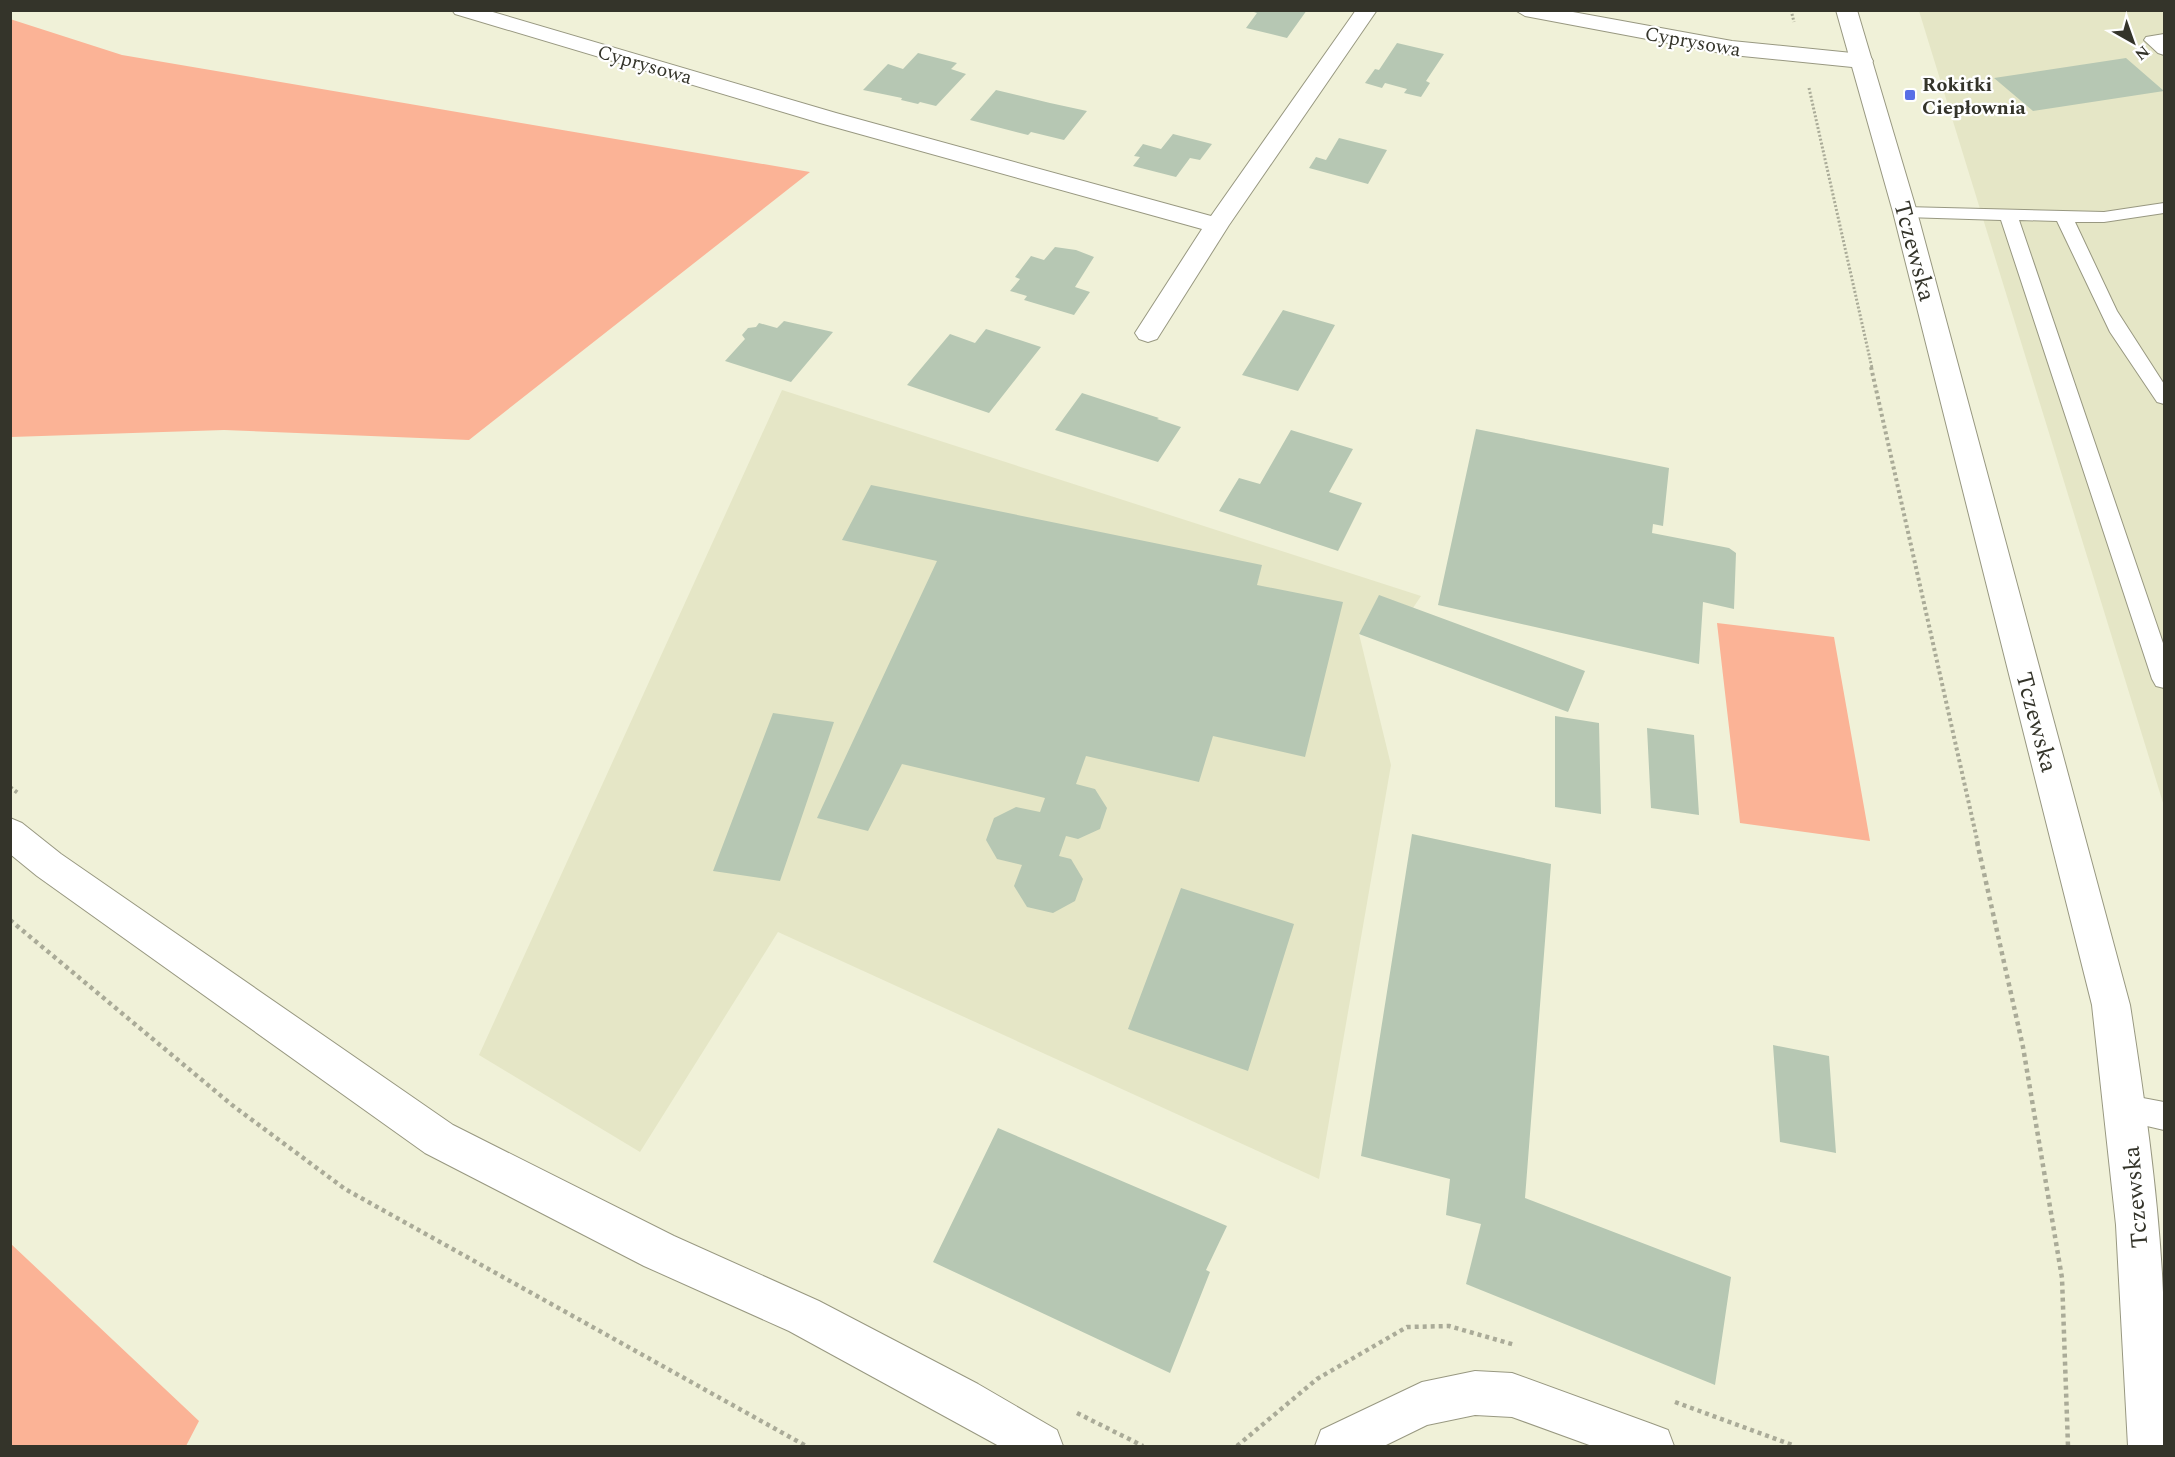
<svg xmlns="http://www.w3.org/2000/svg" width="2175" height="1457" viewBox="0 0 2175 1457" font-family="Spectral,serif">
  <rect width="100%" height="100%" fill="#f0f1d8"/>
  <path fill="#e5e6c6" d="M1919,11H2164V806Z
    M782,390L1421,596L1413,608L1379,596L1359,634L1391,765L1319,1179L778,932L640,1152L479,1055Z"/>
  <path fill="#fbb396" d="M10,19L122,55L810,172L469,440L224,430L11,437Z
    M1717,623L1834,637L1870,841L1740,823Z
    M10,1243L199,1421L186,1446H11Z"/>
  <path fill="#b6c7b3" d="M1248,10H1307L1287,38L1246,28L1257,13Z
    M1397,43L1444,54L1426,81L1430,83L1421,97L1404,93L1407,89L1385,83L1382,88L1365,83L1375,69L1379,70Z
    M918,53L957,63L951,69L966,74L936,106L920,102L918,104L901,100L902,98L863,90L888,64L903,69Z
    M2126,58L2164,91L2033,111L1994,78Z
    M996,90L1050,103L1087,111L1064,140L1031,132L1028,135L970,120Z
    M1173,134L1212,144L1200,160L1190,158L1176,177L1133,166L1140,157L1134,156L1143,144L1161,149Z
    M1339,138L1387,150L1368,184L1309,168L1316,157L1326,160Z
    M1055,247L1076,250L1094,257L1075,287L1090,292L1074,315L1024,300L1027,296L1010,291L1020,279L1015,277L1031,256L1044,260Z
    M1283,310L1335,325L1298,391L1242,375Z
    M784,321L833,332L791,382L725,361L745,339L742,335L748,328L756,327L759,323L777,328Z
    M986,329L1041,347L989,413L907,385L950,334L975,343Z
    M1082,393L1159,418L1157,419L1181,427L1158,462L1055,430Z
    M1476,429L1669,468L1663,526L1653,524L1652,533L1729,548L1736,553L1734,609L1703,602L1699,664L1438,605Z
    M1291,430L1353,449L1329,492L1362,503L1338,551L1219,511L1239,478L1260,484Z
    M871,485L1262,565L1257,585L1343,602L1305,757L1213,736L1199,782L1086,756L1076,784L1095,789L1107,808L1100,829L1078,839L1066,836L1059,856L1071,859L1083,879L1075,901L1053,913L1027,907L1014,886L1022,865L997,859L986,840L994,818L1016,807L1040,812L1045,798L902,764L868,831L817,818L937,561L842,540Z
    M1379,595L1585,671L1568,712L1359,634Z
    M773,713L834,722L780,881L713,871Z
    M1555,716L1599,723L1601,814L1555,807Z
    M1647,728L1694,735L1699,815L1651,808Z
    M1412,834L1551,864L1525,1198L1731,1277L1715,1385L1466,1284L1481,1224L1446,1215L1450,1179L1361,1156Z
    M1181,888L1294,924L1248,1071L1128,1029Z
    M1773,1045L1829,1056L1836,1153L1780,1142Z
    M998,1128L1227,1226L1206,1270L1210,1272L1170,1373L933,1262Z"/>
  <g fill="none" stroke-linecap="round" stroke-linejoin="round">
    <g stroke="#989881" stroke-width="2">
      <path id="service" d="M2164,34V55L2158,53L2144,40L2146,37Z
        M2164,203V213L2104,222H2075L2117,311L2164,384V404L2157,402L2110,332L2057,221L2019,220L2164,646V688L2156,686L2152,679L2001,220L1905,217L1896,212L1905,207L2104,212Z
        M2127,1095L2164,1102V1130L2117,1119L2113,1109L2117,1099Z"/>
    </g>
    <g stroke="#989881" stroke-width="2">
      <path id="minor" d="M452,10H486L836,113L1211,216L1356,10H1377L1229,225L1157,339L1148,342L1139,339L1135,333L1202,229L820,123L455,14Z
        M1515,10H1562L1732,41L1862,54L1870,56L1873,61L1870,66L1862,68L1732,55L1525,16Z
        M10,818L22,823L61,854L453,1125L674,1236L819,1301L978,1384L1057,1430L1063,1446H999L789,1331L644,1266L425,1153L37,876L10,854Z
        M1475,1371L1512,1373L1652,1424L1668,1430L1674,1446H1592L1512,1417L1475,1415L1427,1425L1384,1446H1315L1321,1430L1422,1382Z"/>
    </g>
    <g stroke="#989881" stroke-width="2">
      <path id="tertiary" d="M1836,10H1857L1917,212L2130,1005C2146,1108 2161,1214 2164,1318C2166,1361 2164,1404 2164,1446H2128L2116,1225L2092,1005L1893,212Z"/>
    </g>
    <path stroke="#aaab98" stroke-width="3" stroke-dasharray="2 2" stroke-linecap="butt" d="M1791,10L1794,22
      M1809,88L1872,368"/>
    <path stroke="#aaab98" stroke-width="4" stroke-dasharray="3 3" stroke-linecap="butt" d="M1871,367L1978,844
      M10,787L18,793"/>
    <path stroke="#aaab98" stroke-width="4.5" stroke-dasharray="4 4" stroke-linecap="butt" d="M1977,842L2023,1047L2062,1278L2068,1446
      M10,920L232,1105L345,1189L806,1446
      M1675,1402L1795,1446
      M1077,1413L1143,1446
      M1237,1446L1317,1379L1407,1327L1449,1326L1515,1345"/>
    <use href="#service" fill="#fff" fill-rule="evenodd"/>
    <use href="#minor" fill="#fff" fill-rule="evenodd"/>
    <use href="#tertiary" fill="#fff" fill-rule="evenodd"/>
  </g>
  <rect fill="#596fe6" stroke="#fff" stroke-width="2" x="1904" y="89" width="12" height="12" rx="3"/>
  <g text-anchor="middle" stroke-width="4.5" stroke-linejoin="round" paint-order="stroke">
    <g font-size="20" fill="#34342a" stroke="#fff">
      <text transform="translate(1693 41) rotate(10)" y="7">Cyprysowa</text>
      <text transform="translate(645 64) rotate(16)" y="7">Cyprysowa</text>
    </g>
    <g font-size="20" font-weight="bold" fill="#34342a" stroke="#fff" text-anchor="start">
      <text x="1922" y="91">Rokitki<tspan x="1922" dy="23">Ciepłownia</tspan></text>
    </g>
    <g font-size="24" fill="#34342a" stroke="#fff">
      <text transform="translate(1915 251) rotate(75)" y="8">Tczewska</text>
      <text transform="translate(2037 722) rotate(75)" y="8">Tczewska</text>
      <text transform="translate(2135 1197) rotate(-95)" y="8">Tczewska</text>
    </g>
  </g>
  <rect width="2175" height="1457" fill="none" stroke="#34342a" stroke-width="24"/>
  <g transform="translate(2133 42) rotate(140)" stroke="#ffffff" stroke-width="4.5" paint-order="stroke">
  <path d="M0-4.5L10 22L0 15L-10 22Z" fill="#34342a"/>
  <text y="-9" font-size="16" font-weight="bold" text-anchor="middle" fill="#34342a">N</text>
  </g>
</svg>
